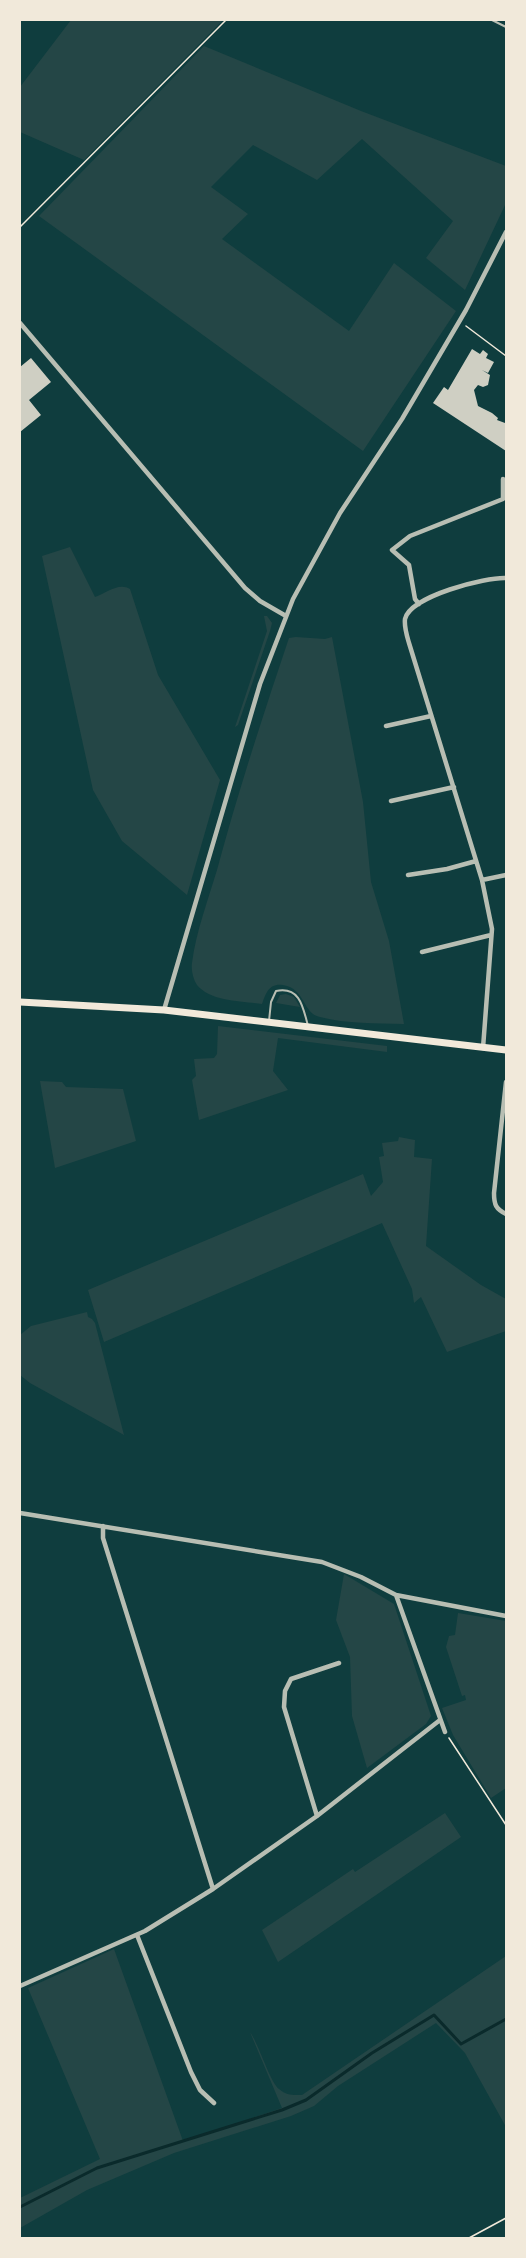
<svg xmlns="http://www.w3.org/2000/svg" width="526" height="2258" viewBox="0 0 526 2258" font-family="Signika,sans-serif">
  <rect width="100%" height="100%" fill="#0f3d3e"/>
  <path fill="#244646" d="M71,20H223L84,160L20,132V87Z
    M204,46L361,111L506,166V203L465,290L426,258L453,221L362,139L317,180L253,145L211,187L248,214L222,239L349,331L394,263L456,311L363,451L39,216Z
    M70,547L95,597C106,593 119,582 130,589L158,675L220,780L187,895L122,841L93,790L42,556Z
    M264,616H267L272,623L270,631L238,725L235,727L267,631Z
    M296,637L325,639L332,637L363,802L371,882L389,941L404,1024C376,1023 347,1024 320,1017C302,1013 306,989 283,985C269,983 266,993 262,1004C242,1001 211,1002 197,985C193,979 191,970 192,963C196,932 208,900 217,870C238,792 263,715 289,638Z
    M286,994L294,997L300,1007L276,1003L280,995Z
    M218,1026L387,1046V1052L278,1038L273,1071L288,1090L199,1120L192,1080L196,1076L194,1059L214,1058L217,1054Z
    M40,1081L62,1082L66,1087L123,1089L136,1141L55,1168Z
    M399,1137L415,1140L414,1157L432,1159L426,1246L481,1285L506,1299V1331L447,1352L421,1297L414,1303L412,1289L382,1223L104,1342L88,1290L363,1174L371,1196L383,1182L379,1157L384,1156L382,1143L398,1141Z
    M87,1312L88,1317L92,1319L95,1323L124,1435L30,1383L20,1375V1335L31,1326Z
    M344,1574L394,1604L431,1716L426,1724L367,1768L352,1716L350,1657L336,1620Z
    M458,1613L506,1621V1788L491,1798L453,1735L442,1708L466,1700L465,1695L462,1696L446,1647L449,1636L455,1635Z
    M445,1813L461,1837L278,1962L262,1930L353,1869L355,1872Z
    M114,1949L183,2141L282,2108L250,2032C259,2045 270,2082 279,2089C287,2096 293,2095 302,2095L506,1956V2127L465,2053L436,2023L338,2086L314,2106L291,2116L174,2153L87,2190L20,2228V2198L100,2159L28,1988Z"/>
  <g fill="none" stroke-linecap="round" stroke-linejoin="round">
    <path stroke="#0a2a2b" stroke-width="3" d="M20,2207L97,2168L282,2110L306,2100L372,2053L434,2015L461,2044L506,2019"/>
  </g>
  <path fill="#cfcfc3" d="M472,349L480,354L483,350L488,354L486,358L494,362L488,373L482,370L490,375L488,385L483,387L478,385L474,390L478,406L492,413L498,418L497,420L505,423L506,426V451L433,403L444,387L448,390Z
    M31,358L51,382L29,400L41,415L20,432V367Z"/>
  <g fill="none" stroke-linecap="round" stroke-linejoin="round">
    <path stroke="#f1e9da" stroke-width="1.5" d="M20,227L226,20
      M466,326L506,356
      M449,1738L506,1825
      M469,2238L506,2218"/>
    <path stroke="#b8beb3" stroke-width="2" d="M492,20L506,27
      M269,1021L271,1002L276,991C300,986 303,1007 308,1026"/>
    <path stroke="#b8beb3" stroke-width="4.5" d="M20,323L245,588L260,601L286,616
      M419,604L415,599L409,565L392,550L410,536L503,499V479
      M386,726L431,716
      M391,801L454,787
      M408,875L447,869L476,861
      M482,880L506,875
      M422,952L491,935
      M164,1010L260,684L293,599L340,513L402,419L466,310L506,232
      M483,1048L492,929L482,880L409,643C407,636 404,627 405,619C410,596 486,577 506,578
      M506,1082L494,1193C494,1205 496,1209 506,1214
      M20,1513L322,1562L361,1577L396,1595L506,1616
      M103,1526V1538L213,1889
      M396,1595L445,1732
      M317,1816L284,1707L285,1691L291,1679L339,1663
      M137,1935L191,2072L200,2090L214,2103
      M20,1986L145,1931L213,1889L317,1816L440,1720"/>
    <path stroke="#f1e9da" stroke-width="7" d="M20,1002L164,1010L506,1050"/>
  </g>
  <rect width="526" height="2258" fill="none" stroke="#f1e9da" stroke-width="42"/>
</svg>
